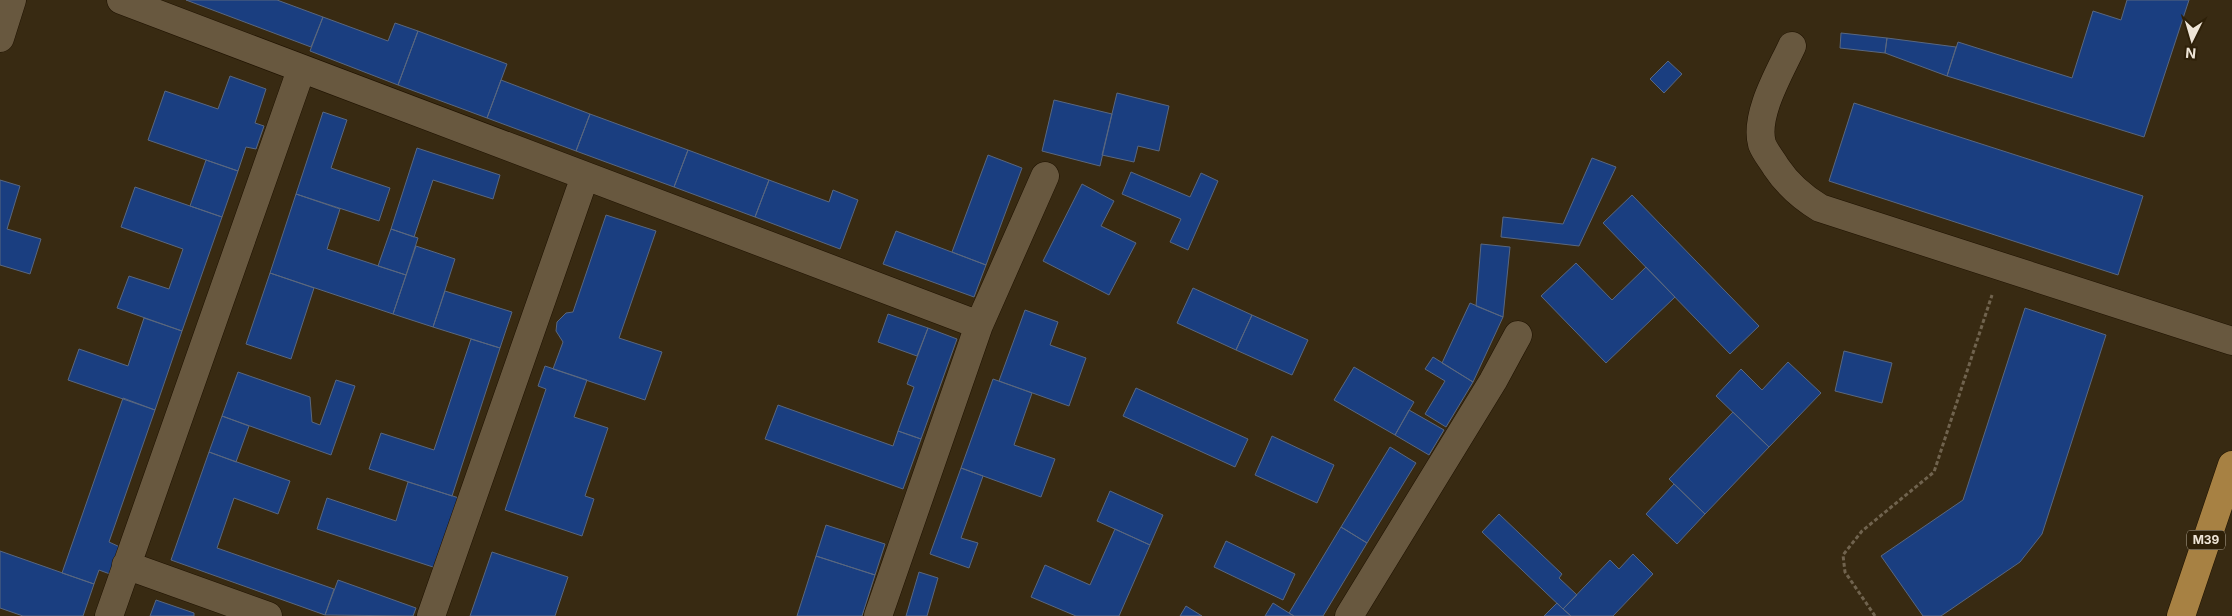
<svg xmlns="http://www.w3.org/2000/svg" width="2232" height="616" viewBox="0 0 2232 616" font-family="Inter,sans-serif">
  <rect width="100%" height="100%" fill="#382a12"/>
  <path fill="#1a3e80" stroke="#59677f" d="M186,0H277L323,17L311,47Z
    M2127,0H2189L2144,137L1947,76L1958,42L2072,78L2093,11L2121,20Z
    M323,17L388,41L395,23L418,31L398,85L310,51Z
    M418,31L507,64L487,118L398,85Z
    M1841,33L1887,38L1885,53L1840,48Z
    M1887,38L1956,47L1947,76L1885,53Z
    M1668,61L1682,74L1664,93L1650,79Z
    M230,76L266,89L255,123L264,126L256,149L246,147L238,171L148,140L165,91L218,109Z
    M501,80L590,114L576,151L487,118Z
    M1117,93L1169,106L1159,151L1138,146L1134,162L1102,155Z
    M1054,100L1112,114L1100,166L1042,151Z
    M1854,103L2143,196L2118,275L1829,181Z
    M323,112L347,120L331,168L390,188L379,221L296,194Z
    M590,114L688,150L674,187L576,151Z
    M417,148L500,175L493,199L433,180L414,237L391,229Z
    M688,150L769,180L755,217L674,187Z
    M988,155L1022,168L986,265L952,252Z
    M1592,158L1616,167L1579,246L1501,237L1503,217L1563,224Z
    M206,160L238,171L222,217L190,206Z
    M1131,172L1190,197L1201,173L1218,181L1188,250L1170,242L1181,219L1122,194Z
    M0,180L20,186L7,229L41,239L30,274L0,265Z
    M769,180L829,202L833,190L858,200L840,249L755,217Z
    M1082,184L1114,201L1101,226L1136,243L1109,295L1043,261Z
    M135,187L222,217L182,331L117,308L129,276L169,289L183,249L121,227Z
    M296,194L340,209L327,249L406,275L393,314L270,273Z
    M1632,195L1759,326L1730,354L1603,223Z
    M606,215L656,231L619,338L662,352L645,400L553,369L563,342L556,331L557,322L566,313L573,312Z
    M391,229L418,238L406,275L378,266Z
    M896,231L986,265L974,297L883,264Z
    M1481,244L1510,247L1503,317L1476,306Z
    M416,246L455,259L433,327L393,314Z
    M1576,263L1612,300L1646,267L1675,297L1606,363L1541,296Z
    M270,273L314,288L291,359L246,344Z
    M1193,288L1252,315L1236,350L1177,323Z
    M445,291L512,312L500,348L433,327Z
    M1470,303L1503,317L1473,382L1442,363Z
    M2025,308L2106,335L2042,534L2020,562L1941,616H1923L1881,556L1963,500Z
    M1025,310L1058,322L1050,345L1086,358L1069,406L999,381Z
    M888,314L928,328L917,356L878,342Z
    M1252,315L1308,340L1292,375L1236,350Z
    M144,318L182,331L155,410L68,380L79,349L128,366Z
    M928,328L957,339L921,439L898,431L914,387L907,384Z
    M471,339L500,348L452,496L369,469L381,433L434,450Z
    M1844,351L1892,363L1882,403L1835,391Z
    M1433,357L1473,382L1446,427L1425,414L1445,381L1425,369Z
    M1788,362L1821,393L1769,447L1716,396L1741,369L1762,390Z
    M545,366L587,380L574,417L608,428L585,496L594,499L582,536L505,510L546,389L538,386Z
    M1354,367L1414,402L1395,435L1334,400Z
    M238,372L310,397L312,422L320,425L336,380L355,386L331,455L222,416Z
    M993,379L1032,393L1014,445L1055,459L1041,497L961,468Z
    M1136,388L1248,439L1235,467L1123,416Z
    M123,398L155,410L109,542L120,547L110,574L99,570L94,584L62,573Z
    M778,405L893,446L898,431L921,439L903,489L765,439Z
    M1409,410L1444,430L1429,455L1395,435Z
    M1733,412L1769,447L1705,514L1669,479Z
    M222,416L249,426L236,462L209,452Z
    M1272,436L1334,465L1317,503L1255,475Z
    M1390,447L1416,463L1367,543L1341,527Z
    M209,452L290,481L278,514L234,498L217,548L334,589L325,615L171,560Z
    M961,468L983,476L961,538L978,543L969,568L930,554Z
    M408,482L459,498L436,568L317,529L327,498L396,521Z
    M1674,484L1705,514L1677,544L1646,514Z
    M1110,491L1163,515L1150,545L1097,521Z
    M1499,514L1562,574L1559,578L1577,595L1563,609L1482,532Z
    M826,525L885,544L875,575L816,556Z
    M1341,527L1367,543L1323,616H1294L1289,613Z
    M1115,529L1150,545L1119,616H1076L1031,597L1045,565L1090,585Z
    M1226,541L1295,574L1283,600L1214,567Z
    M0,551L94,584L83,616H23L0,608Z
    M492,552L568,577L555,616H470Z
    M1633,554L1653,574L1613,616H1571L1563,609L1610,560L1619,569Z
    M816,556L875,575L862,616H797Z
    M919,572L938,578L927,616H906Z
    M338,580L416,608L413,616L325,615Z
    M156,600L194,613V616H150Z
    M1273,603L1289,613L1294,616H1265Z
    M1557,603L1563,609L1571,616H1544Z
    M1186,606L1202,616H1180Z"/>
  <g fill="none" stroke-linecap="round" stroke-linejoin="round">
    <g stroke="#1f1200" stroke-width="29">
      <path id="minor" d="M121,0L979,325L878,616
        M0,38L12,0
        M1792,46C1780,72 1754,115 1762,144C1765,152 1772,160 1776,167C1788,185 1802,197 1820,208L2232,341
        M979,325L1045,176
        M126,565L268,616
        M109,616L301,70
        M431,616L585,176
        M1349,616L1493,381L1518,335"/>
    </g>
    <g stroke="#1f1200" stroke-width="29">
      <path id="highway" d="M2181,616L2232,465"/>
    </g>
    <path stroke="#70634e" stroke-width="3" stroke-dasharray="4 2.5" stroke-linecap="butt" d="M1875,616L1845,572L1843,555L1862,531L1934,472L1992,295"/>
    <use href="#minor" stroke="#68583f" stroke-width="28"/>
    <use href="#highway" stroke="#a78143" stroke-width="28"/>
  </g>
  <g text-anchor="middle" stroke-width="4" stroke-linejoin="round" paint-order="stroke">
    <rect fill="#2e2008" stroke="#b5aa99" stroke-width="1" x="2187" y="530.5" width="38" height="19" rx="4"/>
    <g font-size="12" font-weight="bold" fill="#efe5d7">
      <text x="2206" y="544">M39</text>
    </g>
  </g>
  <g transform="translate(2192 40) rotate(185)" stroke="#2e2008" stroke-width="4" paint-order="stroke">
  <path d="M0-4L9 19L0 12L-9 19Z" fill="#efe5d7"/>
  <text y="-8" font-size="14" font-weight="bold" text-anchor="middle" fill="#efe5d7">N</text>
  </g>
</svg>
